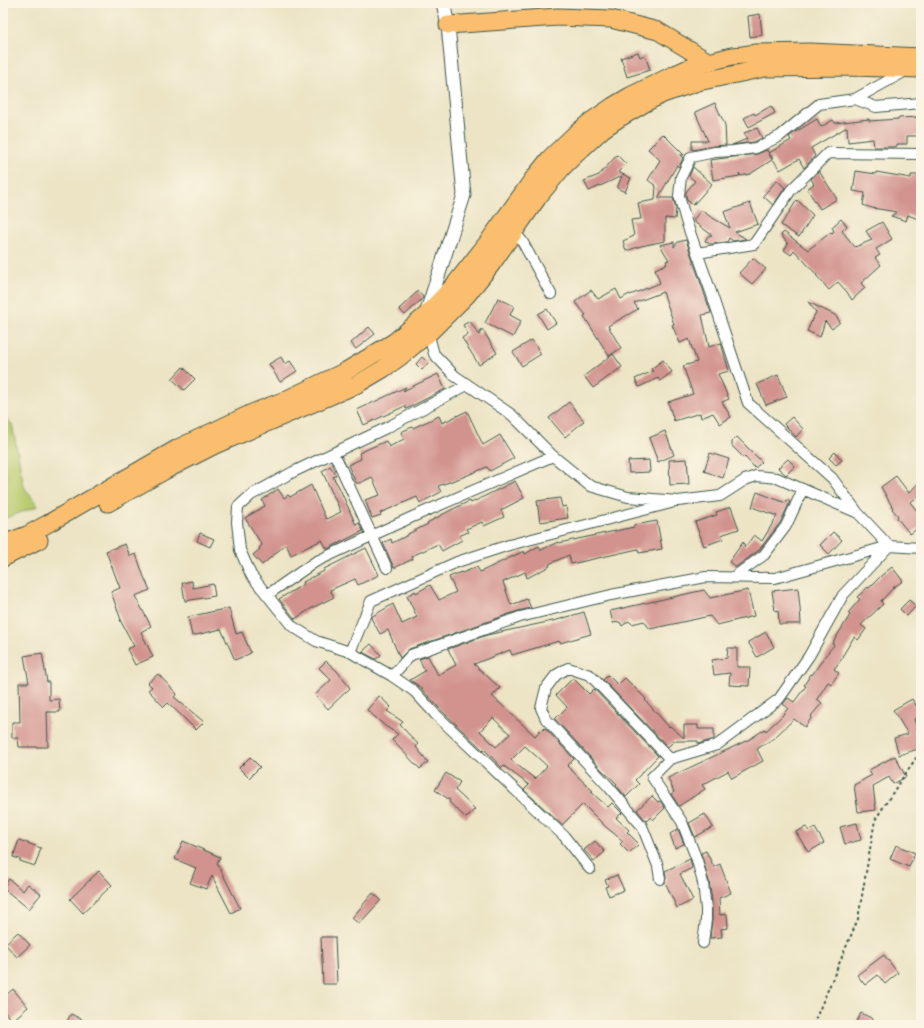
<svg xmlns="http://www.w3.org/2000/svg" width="924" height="1028" viewBox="0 0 924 1028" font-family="'Sorts Mill Goudy',serif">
  <rect width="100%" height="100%" fill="#fcf5e5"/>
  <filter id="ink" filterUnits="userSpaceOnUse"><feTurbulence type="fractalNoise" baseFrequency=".025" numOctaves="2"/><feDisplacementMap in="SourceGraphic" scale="8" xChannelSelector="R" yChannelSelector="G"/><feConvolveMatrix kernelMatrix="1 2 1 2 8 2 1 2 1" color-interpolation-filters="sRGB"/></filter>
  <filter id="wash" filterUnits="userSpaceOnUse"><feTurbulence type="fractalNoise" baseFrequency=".012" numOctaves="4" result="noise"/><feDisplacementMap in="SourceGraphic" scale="16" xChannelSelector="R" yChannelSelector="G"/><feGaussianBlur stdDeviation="0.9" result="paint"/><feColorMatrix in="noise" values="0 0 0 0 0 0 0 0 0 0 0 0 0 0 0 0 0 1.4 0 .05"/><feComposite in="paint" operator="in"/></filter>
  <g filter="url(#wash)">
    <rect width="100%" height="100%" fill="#ece4c5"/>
    <path fill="#b9cb6e" stroke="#6c8451" d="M3,416L12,424L24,487L38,506L3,519Z"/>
    <g id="blocks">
      <path fill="#d2938e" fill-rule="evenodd" d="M760,14L762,35L750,37L748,16Z
        M638,52L640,57L645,55L650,70L627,77L621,58Z
        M715,103L725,125L726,145L714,146L692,150V141H708L695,112Z
        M771,106L775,113L749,127L744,118L754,113L755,115Z
        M920,117V136H907V144H897V146L893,147H874L873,139L848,142L847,127L811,148L815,156L804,168L799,159L780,170L769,153L791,140L789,137L794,133L817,119L821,127L833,120L835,123L869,119V121L898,119V118Z
        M757,128L762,138L754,142L732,145L747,139L744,133Z
        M663,134L684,155H680L683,158L679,167L677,165L658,198H673L676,208L675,219L665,218V241L641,246L626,251L623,241L634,236L631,220L641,219L638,203L655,200L656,186L648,180L660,160L648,149Z
        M767,150L772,160L750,174L741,176L739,173L740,176L713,180L710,160L757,154Z
        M617,155L626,164L618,172L631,178L625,192L617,188L622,176L589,191L584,181L599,175Z
        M693,167L712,184L693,205L687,200L686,195V192L695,181L689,176Z
        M819,171L837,199L820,209L807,189L814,184L811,179Z
        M856,171L876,174V172L911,178V175H921L920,207L921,208V212L918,219L908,215L906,221L891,216L897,212L872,208L863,205L865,193L853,191Z
        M777,180L785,188L773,205L763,196Z
        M797,200L813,215L799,237L781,225Z
        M750,203L758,224L735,232L746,239L733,241L729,238L727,242L717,243L715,242L714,244H710L705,241L708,236L712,235L694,222V219L701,210L711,217L730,228L724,212Z
        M841,219L847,226L842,231L855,247L872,240L866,231L882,222L892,239L876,249L880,255L875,258L881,265L861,283L865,288L852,300L847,292L838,282L829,290L816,275H817L794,250L791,255L784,250L788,244L781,235L784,232L808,250L831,232L832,233L834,231L832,227Z
        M686,240L711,313L702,315L709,347L721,343L729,371L718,374L729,399L722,402L731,417L720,424L713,413L701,418L700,413L674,421L668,402L693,394L683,366L697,362L689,339L680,343L672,325L674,324L663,292L634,303L638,309L608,326L621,348L609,356L584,316L586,315L575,302L591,290L598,299L616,289L621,299L629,294L630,295L660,283L655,269L667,264L666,261L669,260L660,245L674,242V247L678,242Z
        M753,258L766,269L752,284L739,273Z
        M418,291L423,297L422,299L405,315L399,309Z
        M498,298L514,306L510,315L521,321L513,337L485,323Z
        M808,302L835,315L840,322L832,329L825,321L820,337L807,331L816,312Z
        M547,309L556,323L547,329L538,314Z
        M470,321L479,335L482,329L497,353L479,365L462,338L468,334L463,325Z
        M369,327L375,334L356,349L351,343Z
        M532,340L541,354L522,366L513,352Z
        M613,354L622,367L593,388L584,376Z
        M281,357L285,364L290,361L297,371L280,382L269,364Z
        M422,357L428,363L422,370L416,364Z
        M663,360L672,372L660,381L658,378L639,387L635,379L653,371L651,369Z
        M183,367L195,379L184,390L172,379Z
        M438,374L445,389L406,409L405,406L364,425L357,410L406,387L403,391Z
        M778,375L787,397L766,405L757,384Z
        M569,402L584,421L565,437L549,418Z
        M467,411L483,445L500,435L514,458L490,471L487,467L463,477L438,486L441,492L420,503L417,497L380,513L381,515L372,518L365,500L380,495L372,477L360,483H356L348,465L361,459L359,453L386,441L389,447L404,439L401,432L412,427L413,428L439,416L442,423Z
        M792,417L803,429L796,437L784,424Z
        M665,431L674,455L658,462L649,438Z
        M737,437L762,462L755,468L744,456L743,457L732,446V442Z
        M835,452L842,460L836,465L829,458Z
        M710,453L729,459L723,478L704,471Z
        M687,459L689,484L670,485L669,460Z
        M788,459L795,466L786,475L778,468Z
        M649,460L650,472L629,473L628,461Z
        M330,466L336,475L333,477L339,487L356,525L359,523L363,531L327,549L322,540L291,555L286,544L262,565L253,555L260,549L259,548L262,545L245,518L265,506L262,500L278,489L284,498L288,495L290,497L311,485L326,519L341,512L322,471Z
        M896,476L909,493L921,480V495L910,502L921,516V526L910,534L897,518L898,516L892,509L893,508L881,487Z
        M515,481L524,498L501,510L504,517L484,526L482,522L466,529L468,532L459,536L462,540L442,551L438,544L412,556L413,559L394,568L383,543L391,539L392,543L408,535V534L428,524L427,523L451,510L470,501L471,503Z
        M757,492L786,503L787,500L790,502L780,523L759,550L736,567L729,562L743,542L745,547L754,535L762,541L777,516L752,507Z
        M560,498L562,507L566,506L568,518L540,522L537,501Z
        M731,507L739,529L721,535L723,539L704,546L695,522L717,515L716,512Z
        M657,521L662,549L639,553L638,549L571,564L569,555L549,564L550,566L527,578L525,572L503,582L511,605L527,599L531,608L518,611L409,649L400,658L388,630L380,634L371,618V617L393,604L402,624L417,617L407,596L415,591L416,593L430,585L439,600L456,592L449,577L461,572L462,573L477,567L480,572L524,551L525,554L539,546L541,550L558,542L559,543L634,527V525Z
        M833,532L842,540L829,554L820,545Z
        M200,533L214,539L210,547L197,541Z
        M125,544L130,556L136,554L144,577L150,590L135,596L151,626L141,632L153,657L135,665L127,649L134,646L120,620H121L111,592L120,588L106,551Z
        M366,548L379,575L358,585L355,579L330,590L334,597L312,608L295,619L279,599L304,584L303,582L324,571V569Z
        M892,567L903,581L894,587L881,601L883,604L861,625L866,629L858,640L854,637L843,655L844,656L834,669L839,673L831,684L828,682L817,699L822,703L811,716L812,717L805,727L794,719L774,738L757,749L763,761L732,778L728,771L702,785L705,789L679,806L671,794L674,792L668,778L750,739L765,729L766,731L782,716L788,708L783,704L788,698L794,702L806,686L804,685L811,674L812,675L825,656L834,645L832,644L850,615L848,613L860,599L857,597L868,587L869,588L882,575Z
        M192,581L193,588L213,584L215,596L185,601L182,583Z
        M798,588L800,608L801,624H779L778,610L775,611L772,591Z
        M704,590L710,598L748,590L754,616L717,625L710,616L650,629L644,621L632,624L629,621L622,626L620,622L613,623L610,611Z
        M909,600L916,606L907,616L900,609Z
        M229,608L236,634L242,632L251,653L235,660L221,629L192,636L188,617Z
        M584,612L591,634L560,643L559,641L512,655L510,650L474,664L500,688L492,696L535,736L540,730L541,732L545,728L574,759L567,766L593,791L591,792L608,807L612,803L622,813L616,818L629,830L627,832L639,844L629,853L620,844L623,841L606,827L583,804L562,825L524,790L529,785L504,766L502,768L484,749L483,750L440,709L419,686L410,680L425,671L419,659L428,656L438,675L456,665L448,649L487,635L557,620ZM493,718L510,734L496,747L480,731ZM525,746L547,766L535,779L511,760Z
        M766,632L774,647L757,657L748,642Z
        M371,644L381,655L376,659L362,652Z
        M728,648H737V667H750L749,686L729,685L730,673L714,675L712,660L727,658Z
        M42,653L47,682H49V700L59,699L60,712H47L48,747H19L18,738H12V722H20L19,683H29L24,656Z
        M326,661L337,671L350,688L328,709L315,695L331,680L319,668Z
        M158,674L177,694L174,697L204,722L196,730L183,717L168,703L164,707L148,690L152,687L148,683Z
        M608,675L618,685L625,678L646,699L645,700L669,727L670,726L684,738V725H698V729H714V739L698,744V741H674L668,747L603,680Z
        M573,678L589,694L594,689L658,756L635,780L639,784L626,797L616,785L617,784L602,770L555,719L567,707L556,695Z
        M379,696L391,707L387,711L403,722L400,725L418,744L416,747L428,762L420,769L392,740L398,734L385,726L367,710Z
        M912,699L921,713V715L914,719L921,742V748L899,755L894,738L908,734L893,710Z
        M895,756L906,777L893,784L889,777L873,786L876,810L858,812L854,785L872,775L869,770Z
        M250,757L260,767L249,778L239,768Z
        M446,773L460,782L455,790L475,809L466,818L449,802L450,800L435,790Z
        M652,796L658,802L660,801L665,808L653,820L651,817L646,821L637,810Z
        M705,814L713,827L695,837L689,823Z
        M857,823L861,840L845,844L840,827Z
        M806,827L809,831L815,828L824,843L808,852L796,832Z
        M678,829L684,844L675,848L670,834Z
        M19,840L41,848L35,866L20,861V859L13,857Z
        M183,841L220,857L217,863L240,908L231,913L212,876L206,889L190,883L196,868L175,859Z
        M595,841L605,852L594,861L584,850Z
        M896,845L915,853L909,867L890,859Z
        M706,851L714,867L720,864L731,893L719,898L720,915L727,914L728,928L721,929L722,937L710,938L712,920V900L709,881L701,853Z
        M690,859L692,868L680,874L693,900L677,908L665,882L666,878L665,871Z
        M99,871L112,885L83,913L70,899Z
        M617,875L624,890L609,896L605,887L608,886L605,880Z
        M9,879L23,891L28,884L41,894L29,909L3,888Z
        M373,893L381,900L359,924L352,918Z
        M18,932L30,945L17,957L5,944Z
        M321,937H335L337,984H323Z
        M884,955L898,973L885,984L878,975L865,985L857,975Z
        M13,989L28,1007L12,1021L3,1010V998Z
        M861,1013L873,1019L870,1025H855Z
        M71,1014L93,1025H65Z"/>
    </g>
  </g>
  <g filter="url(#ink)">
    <use href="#blocks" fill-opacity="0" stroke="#3e564a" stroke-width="1"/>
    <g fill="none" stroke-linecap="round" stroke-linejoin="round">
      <g stroke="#3e564a" stroke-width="12">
        <path id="minor" d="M903,69L902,73L855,99L876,107L921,103
          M855,99L819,104L780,136L756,148L733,151L715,152L691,157L681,177L679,196L686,221L711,292L748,403L832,478L858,513
          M514,231L522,241L551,294
          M697,253L754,244L791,190L828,153L921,154
          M430,332L429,336L434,354L455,376L512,415L553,456L590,486L628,497L678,501L720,496L745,480L756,476L777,478L858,513L889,546L921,548
          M467,385L386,428L293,472L251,495L238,507L237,522L240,550L251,575L292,626L316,641L350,652L392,676L414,691L435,714L564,836L590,869
          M334,453L387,568
          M732,578L764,555L786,526L803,489
          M267,595L315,562L410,518L553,456
          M350,652L371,601L457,562L509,545L671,503
          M392,676L411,655L520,617L611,595L706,577L775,578L889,546
          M670,759L652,777L682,822L697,860L703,883L706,909V920L703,943
          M660,879L658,866L642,826L608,786L546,719L541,708L546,688L556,675L568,668L590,675L670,759L717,745L779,699L809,656L843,595L889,546"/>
      </g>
      <g stroke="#3e564a" stroke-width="15">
        <path id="tertiary" d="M426,314L464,195L448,25L443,3"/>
      </g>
      <g stroke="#3e564a" stroke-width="19">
        <path id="trunk" d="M448,25L558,17L611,19L658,31L709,62
          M108,503L164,471L215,445L356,385L383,369L400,357L430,332L467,295L491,265L539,196L562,168L574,156L603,129L618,119L647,102L663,94L698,82L765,68L851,67L921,69
          M3,544L27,535L49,523L178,448L252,413L285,400L346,371L394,342L425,316L455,284L488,242L533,179L550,158L573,136L591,121L613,106L630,96L673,75L691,67L709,62L732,56L743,55L756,53L810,52L921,57
          M3,558L39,540"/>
      </g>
      <path stroke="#3e564a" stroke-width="2" stroke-dasharray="3 3" stroke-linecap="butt" d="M813,1025L858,919L875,820L899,783L921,751"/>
      <use href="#minor" stroke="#fff" stroke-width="10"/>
      <use href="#tertiary" stroke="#fff" stroke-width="13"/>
      <use href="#trunk" stroke="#fbbe6e" stroke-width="17"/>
    </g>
  </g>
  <rect width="924" height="1028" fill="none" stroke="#fcf5e5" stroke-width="16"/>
</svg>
